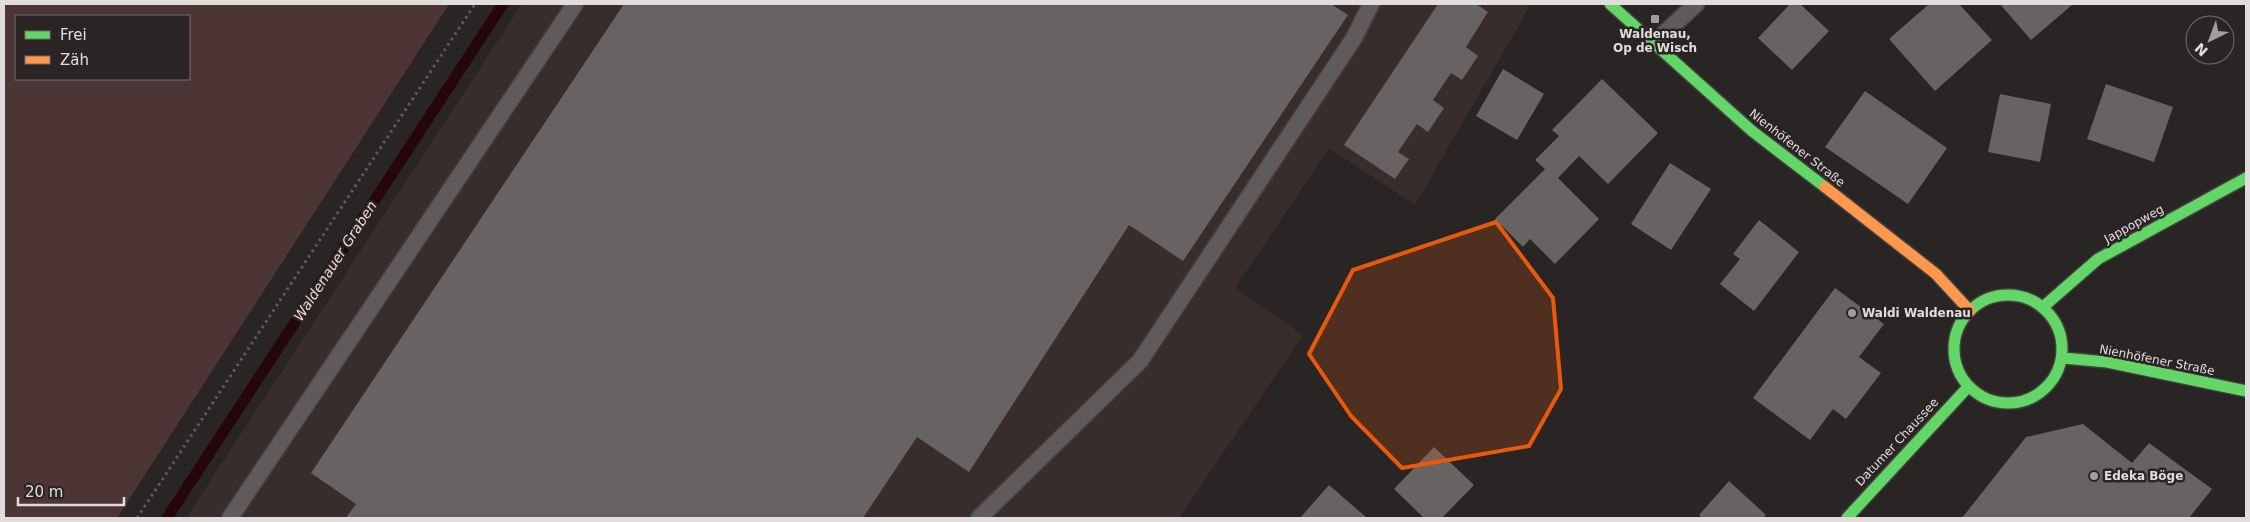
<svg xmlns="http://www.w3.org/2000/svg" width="2250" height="522" viewBox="0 0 2250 522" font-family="'DejaVu Sans',sans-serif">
  <rect width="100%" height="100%" fill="#2a2525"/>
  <path fill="#382c2c" d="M522,4H1531L1415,205L1329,148L1235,288L1303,335L1179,518H186Z"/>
  <path fill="#4d3536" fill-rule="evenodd" d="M4,4H449L117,518H4ZM16,16H189V79H16Z"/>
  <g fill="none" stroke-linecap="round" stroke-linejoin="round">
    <path stroke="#25070b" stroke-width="11" d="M167,518L503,4"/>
  </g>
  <path fill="#676363" d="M624,4H1331L1348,15L1183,261L1129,225L969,472L917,437L863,518H346L356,504L311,473Z
    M1438,4H1476L1488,12L1466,47L1478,56L1462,80L1451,73L1433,100L1444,108L1428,132L1417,124L1398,152L1409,159L1395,179L1344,145Z
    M1790,4H1800L1829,31L1792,70L1758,38Z
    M1929,4H1959L1992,40L1935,91L1889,39Z
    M2000,4H2073L2031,40Z
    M1503,69L1544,94L1517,140L1476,116Z
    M1602,79L1658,133L1608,184L1579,156L1558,178L1599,219L1555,264L1530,239L1523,247L1495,219L1545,169L1535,160L1559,136L1552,130Z
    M2106,84L2173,107L2154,162L2087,139Z
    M1865,91L1947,148L1908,204L1825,147Z
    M2000,94L2051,104L2040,162L1988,152Z
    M1670,163L1711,189L1671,250L1631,224Z
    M1759,220L1799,252L1754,311L1720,284L1740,259L1733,254Z
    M1835,288L1884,324L1859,357L1881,373L1846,419L1833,409L1810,440L1753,398Z
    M2083,424L2132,463L2149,443L2212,489L2189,518H1962L2026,437Z
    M1434,447L1474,485L1442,518H1424L1394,489Z
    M1729,481L1766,515L1763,518H1702L1699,515Z
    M1329,485L1367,518H1300Z"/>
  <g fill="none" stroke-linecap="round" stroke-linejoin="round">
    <g stroke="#444040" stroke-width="19">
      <path id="lane" d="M1653,44L1696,4
        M230,518L575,4
        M979,518L1140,361L1354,38L1371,4"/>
    </g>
    <g stroke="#444040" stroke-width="14">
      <path id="fast" d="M1610,4L1752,131L1825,187
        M1954 349a54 54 0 1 1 108 0a54 54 0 1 1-108 0Z
        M2043,307L2098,259L2246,178
        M2063,358L2107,362L2246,391
        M1847,518L1968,387"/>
    </g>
    <g stroke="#444040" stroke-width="14">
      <path id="slow" d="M1825,187L1936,274L1970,311"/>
    </g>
    <path stroke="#5d5b5b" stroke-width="3" stroke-dasharray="2.5 4" stroke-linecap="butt" d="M137,518L475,4"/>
    <use href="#lane" stroke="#5f5b5b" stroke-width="16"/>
    <use href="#fast" stroke="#63d668" stroke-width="11"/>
    <use href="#slow" stroke="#ff974d" stroke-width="11"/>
  </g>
  <path fill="#e8590c" fill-opacity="0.2" stroke="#e8590c" stroke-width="4" stroke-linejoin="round" d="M1496,222L1553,298L1561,389L1529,446L1402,468L1351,416L1309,354L1353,270Z"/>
  <g fill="#a29d9d" stroke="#2b2424" stroke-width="2">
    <rect x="1650" y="14" width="10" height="10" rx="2.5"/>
    <circle cx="1852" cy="313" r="5"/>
    <circle cx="2094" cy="476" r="5"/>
  </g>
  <g text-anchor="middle" stroke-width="5" stroke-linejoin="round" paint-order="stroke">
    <g font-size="12" font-weight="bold" fill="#e2dddd" stroke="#2b2424" text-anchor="start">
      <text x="1655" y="38" text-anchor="middle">Waldenau,<tspan x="1655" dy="14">Op de Wisch</tspan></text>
      <text x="1862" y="317">Waldi Waldenau</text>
      <text x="2104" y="480">Edeka Böge</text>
    </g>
    <g font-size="12" fill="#e2dddd" stroke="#2b2424">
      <text transform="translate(1797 148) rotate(38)" y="4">Nienhöfener Straße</text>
      <text transform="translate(2134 224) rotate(-29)" y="4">Jappopweg</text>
      <text transform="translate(2157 360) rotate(11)" y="4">Nienhöfener Straße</text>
      <text transform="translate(1897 442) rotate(-47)" y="4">Datumer Chaussee</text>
    </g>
    <g font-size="14" font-style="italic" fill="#f5d6d7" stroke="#2b2424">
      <text transform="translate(335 261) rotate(-57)" y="5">Waldenauer Graben</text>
    </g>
  </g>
  <rect width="2250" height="522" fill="none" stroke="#e2dddd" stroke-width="10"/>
  <rect x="15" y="15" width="175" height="65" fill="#2b2424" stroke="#746e6e"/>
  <rect x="25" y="31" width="25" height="8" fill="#63d668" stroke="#746e6e"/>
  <text x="60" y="40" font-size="15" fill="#e2dddd">Frei</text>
  <rect x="25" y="56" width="25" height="8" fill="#ff974d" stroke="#746e6e"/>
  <text x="60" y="65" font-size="15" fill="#e2dddd">Zäh</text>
  <g transform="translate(2210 40) rotate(222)"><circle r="24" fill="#2b2424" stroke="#746e6e"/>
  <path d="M0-4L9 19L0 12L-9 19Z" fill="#a29d9d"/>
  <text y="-8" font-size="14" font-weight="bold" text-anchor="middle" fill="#e2dddd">N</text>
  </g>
  <path d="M18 497v8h106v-8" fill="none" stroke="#e2dddd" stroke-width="2.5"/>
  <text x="25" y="497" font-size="15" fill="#e2dddd" stroke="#2b2424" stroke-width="4" paint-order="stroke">20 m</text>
</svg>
